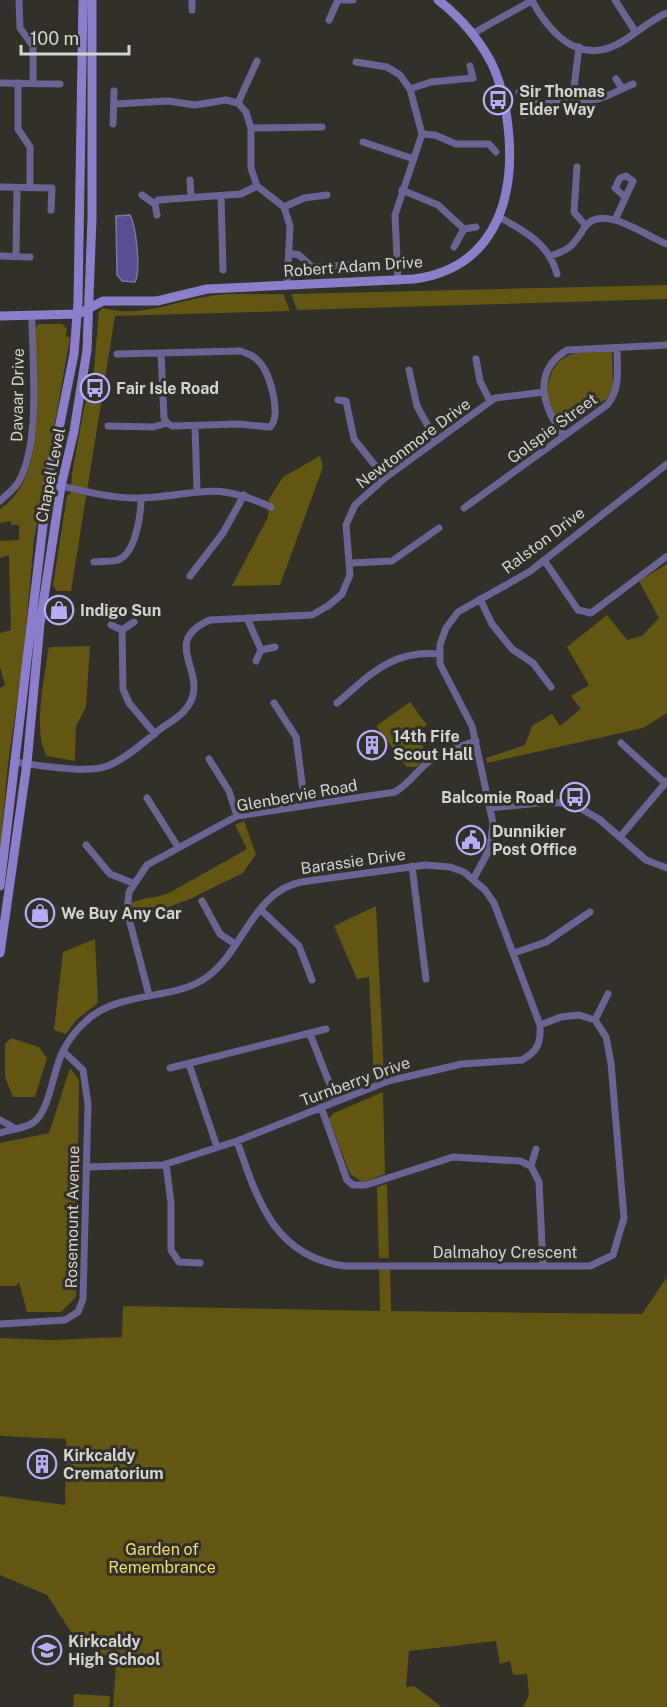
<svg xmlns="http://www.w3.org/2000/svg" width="667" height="1707" viewBox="0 0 667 1707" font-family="'Public Sans',sans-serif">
  <rect width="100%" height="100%" fill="#323029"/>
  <path fill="#635613" d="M667,285V299L297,310L291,294Z
    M283,294L290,311L115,316L71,591H57L53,585L67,496L71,493L72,474L84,408L93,380L99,311L103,308C139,318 169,303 204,297C229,292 257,295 283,294Z
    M38,324H62L67,329L66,336L70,338L34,540L23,660L8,764L0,851V688L5,685L0,667V633L11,630L9,555L0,558V541L19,540V525H11V521L0,523V509C49,479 35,380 35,329Z
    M612,351L613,386L609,397L564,429C558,421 549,411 548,400C546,381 553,359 573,354C585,351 599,352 612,351Z
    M320,456L323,467L280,585L232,586L268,517L269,499L283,477Z
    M667,564V713L643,728L487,763L486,758L525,745L532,726L552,714L560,726L581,709L571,696L589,685L567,647L607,615L627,640L642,636L659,618L639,581Z
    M90,646L86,707L76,726L75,761L47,756C32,733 45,677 48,650L50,647Z
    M410,702L427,725L415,734L429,756L416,767H407L376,726Z
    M244,821L256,854L243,873L190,899L133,920L131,903C147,896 155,899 169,893L247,849L235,825Z
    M376,906L384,1076L374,1080L369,977L357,979L334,926Z
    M95,939L98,1003L77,1019L66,1034L54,1030L63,952Z
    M11,1038L39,1047L47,1058L35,1097H13L5,1077V1044Z
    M70,1068L79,1080L76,1297L61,1312H27L19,1282L16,1286H0V1143L49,1133Z
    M383,1092L385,1174L363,1182L350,1174L329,1119L334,1113Z
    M387,1184L389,1258H379L377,1187Z
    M379,1268H390L391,1311L642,1314L667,1277V1707H523L529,1695L527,1674L513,1675L510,1661L500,1664L496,1641L409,1651L406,1687L414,1686L442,1707H113L116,1664L73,1635L47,1595L0,1575V1496L65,1505L66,1439L0,1436V1338L51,1340L122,1337L123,1306L380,1311Z
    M74,1694L110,1696L109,1707H73Z"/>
  <path fill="#5b4d91" stroke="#7f75a4" stroke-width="1.5" d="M130,215C136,226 141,271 135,282L122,281L117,275L116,216Z"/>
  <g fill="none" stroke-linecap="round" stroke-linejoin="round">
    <path stroke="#6b6393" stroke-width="7" d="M19,0L20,28L33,46V83
      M340,0H353
      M615,0L635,31
      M532,1C549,31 576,64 616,45C634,36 648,21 667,13
      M192,10V0
      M329,20L338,0
      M472,34L533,0
      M356,62L387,67L400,75L410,89L422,134L395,215L398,281
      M616,79L622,88
      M0,83L60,84
      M18,83V129L30,147V188
      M410,89L431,82L473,78L470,66
      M519,92L530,104L558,103L570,95C588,110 613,92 633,84
      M570,95L574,87L579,47
      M238,103L257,61
      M115,104L168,101L195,105L226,100L238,103L246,112L251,128V168L257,186L284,207L290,226L287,285
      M524,115L528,104
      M113,124L114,91
      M251,128L322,127
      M422,134L435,135L456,144H489L496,152
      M363,142L414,159
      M577,167L574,212L586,226
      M190,180L191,197
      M0,187L52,188L51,210
      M402,190L438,205L464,229L476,227
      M142,195L155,204
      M221,196L223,270
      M284,207L304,198L327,195
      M157,215L155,204L158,200L241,194L257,186
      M499,217C525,231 549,244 557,274
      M615,220L633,181L626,176L620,178L615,188L625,197
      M454,247L464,229
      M289,253L299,255L312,267L350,265
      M0,256L30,257
      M16,256L17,188
      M550,256C572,249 573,245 585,227C602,202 647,237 667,244
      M161,353L164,418L167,423
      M476,359L480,381L490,401
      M409,370L417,406L436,441
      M338,400L346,401L354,439L385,478
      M108,426L153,427L167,423L172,426L238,424L270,427C282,416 270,375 261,364C255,356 249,354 240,351L117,354
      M195,426L197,490
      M564,436C543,408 531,372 567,350L667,345
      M48,483C77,489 110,499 140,498C200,496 209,479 271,507
      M0,501C6,495 15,489 19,481C41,441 32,363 32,316
      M464,508L607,405C621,389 617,368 617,348
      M544,560L578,610L591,613L666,557
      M94,562C101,561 112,562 118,560C136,553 141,514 141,498
      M351,563L392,561L439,528
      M190,576L223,533L244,495
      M480,599L492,624L512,649L533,663L551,687
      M247,618L261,650
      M111,625L122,630L134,622
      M122,630L123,689L129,703L155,734
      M256,661L261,650L275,647
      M274,703L296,737L305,805
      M337,703C371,674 391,650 440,654
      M621,743L665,783
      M209,759L229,791L237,816
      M14,762C39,765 88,775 110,765C128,757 144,742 159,730C173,720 189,712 193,695C200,666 164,640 210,620L312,615L328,606L342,594L350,575L346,525L355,505L385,478L495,398L544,392
      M147,798L178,847
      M490,808L548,802L573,804L599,819L646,860L667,868
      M620,837L667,781
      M86,845L110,874L133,883
      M412,866L426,979
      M474,878L490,848L493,823L472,726L440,664V645L446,628L458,612L529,572L667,464
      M202,901L220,934L235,944
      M260,909L299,946L312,980
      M514,953L546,942L590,912
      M149,995L127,911L129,892L147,865L237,816L395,792C409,784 415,773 427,763C441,751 459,747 476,741
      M595,1020L608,994
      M310,1034L336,1100
      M189,1064L217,1147
      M170,1068L326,1029
      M321,1107L347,1180L353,1185H366L453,1157L520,1161L531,1166L539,1182L543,1265
      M0,1120L13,1127
      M0,1133C10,1129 26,1129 34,1122C50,1110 53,1070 63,1051C68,1041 76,1030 85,1022C117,990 175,1001 207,977C244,950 253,892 301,882L425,865L450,867L464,872L485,890L494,903L540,1025C541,1043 538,1051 522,1060L462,1064L388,1081L237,1141L163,1165L86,1167
      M237,1141C257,1199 274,1257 345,1266H590L613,1255L624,1218L611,1063L606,1037L595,1020L579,1015L561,1017L540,1025
      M166,1164L171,1203V1250L179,1262L200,1263
      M531,1166L536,1149
      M0,1324L65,1320L78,1312L83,1299L88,1104L83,1070L63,1051"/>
    <path stroke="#8c7eca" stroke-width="9" d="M0,316L78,314L103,301H157L207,289L414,279C490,269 514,206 509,137C507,112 503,86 491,62C478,38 460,17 438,0
      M0,886L48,483L74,354L78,302L83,0
      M0,953L27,763L40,624L61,486L74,431L87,350L92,218V0"/>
  </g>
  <defs>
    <g id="bus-ring" transform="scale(1.5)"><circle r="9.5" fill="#323029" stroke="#b8abf7" stroke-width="1.5"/><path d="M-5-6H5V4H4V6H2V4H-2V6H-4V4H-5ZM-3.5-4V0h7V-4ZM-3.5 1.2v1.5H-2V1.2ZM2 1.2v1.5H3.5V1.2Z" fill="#b8abf7"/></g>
    <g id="shop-ring" transform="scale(1.5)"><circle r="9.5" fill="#323029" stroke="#b8abf7" stroke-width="1.5"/><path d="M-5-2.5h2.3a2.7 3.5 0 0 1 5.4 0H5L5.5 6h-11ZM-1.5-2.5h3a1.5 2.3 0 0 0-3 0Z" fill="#b8abf7"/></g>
    <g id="building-ring" transform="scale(1.5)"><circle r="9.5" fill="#323029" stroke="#b8abf7" stroke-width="1.5"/><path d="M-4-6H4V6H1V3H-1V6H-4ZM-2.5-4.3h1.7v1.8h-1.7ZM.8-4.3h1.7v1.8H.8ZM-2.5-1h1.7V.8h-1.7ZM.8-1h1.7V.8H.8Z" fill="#b8abf7"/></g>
    <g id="civic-ring" transform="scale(1.5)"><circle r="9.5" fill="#323029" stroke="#b8abf7" stroke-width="1.5"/><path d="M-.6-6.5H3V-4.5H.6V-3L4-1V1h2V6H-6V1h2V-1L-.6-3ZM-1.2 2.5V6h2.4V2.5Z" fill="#b8abf7"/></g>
    <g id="school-ring" transform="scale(1.5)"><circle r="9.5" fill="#323029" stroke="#b8abf7" stroke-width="1.5"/><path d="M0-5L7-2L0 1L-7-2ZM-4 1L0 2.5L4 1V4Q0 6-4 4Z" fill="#b8abf7"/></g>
  </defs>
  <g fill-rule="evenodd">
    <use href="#bus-ring" x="498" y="100"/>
    <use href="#bus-ring" x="95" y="388"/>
    <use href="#shop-ring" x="59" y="610"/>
    <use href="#building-ring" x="372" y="745"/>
    <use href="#bus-ring" x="575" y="797"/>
    <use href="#civic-ring" x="471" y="840"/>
    <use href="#shop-ring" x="40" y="913"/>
    <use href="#building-ring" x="42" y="1464"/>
    <use href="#school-ring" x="47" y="1650"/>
  </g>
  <g text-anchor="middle" stroke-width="6" stroke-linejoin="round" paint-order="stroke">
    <g font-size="16" font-weight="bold" fill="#d4d3cf" stroke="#323029" text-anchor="start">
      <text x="519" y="97">Sir Thomas<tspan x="519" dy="18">Elder Way</tspan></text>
      <text x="116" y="394">Fair Isle Road</text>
      <text x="80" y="616">Indigo Sun</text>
      <text x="393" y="742">14th Fife<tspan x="393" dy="18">Scout Hall</tspan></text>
      <text x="554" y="803" text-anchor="end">Balcomie Road</text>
      <text x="492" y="837">Dunnikier<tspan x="492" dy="18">Post Office</tspan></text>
      <text x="61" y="919">We Buy Any Car</text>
      <text x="63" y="1461">Kirkcaldy<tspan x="63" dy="18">Crematorium</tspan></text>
      <text x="68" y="1647">Kirkcaldy<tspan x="68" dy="18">High School</tspan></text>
    </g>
    <g font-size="16" fill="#d4d3cf" stroke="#323029">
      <text transform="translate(353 266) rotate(-4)" y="6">Robert Adam Drive</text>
      <text transform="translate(17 395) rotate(-89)" y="6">Davaar Drive</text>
      <text transform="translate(552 428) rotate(-36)" y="6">Golspie Street</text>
      <text transform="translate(413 443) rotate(-37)" y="6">Newtonmore Drive</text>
      <text transform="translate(50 475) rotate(-79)" y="6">Chapel Level</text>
      <text transform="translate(543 540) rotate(-37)" y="6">Ralston Drive</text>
      <text transform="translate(297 795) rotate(-10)" y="6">Glenbervie Road</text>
      <text transform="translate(353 861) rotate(-8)" y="6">Barassie Drive</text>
      <text transform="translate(355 1081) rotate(-20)" y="6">Turnberry Drive</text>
      <text transform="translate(72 1217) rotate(-89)" y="6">Rosemount Avenue</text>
      <text x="505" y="1258">Dalmahoy Crescent</text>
    </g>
    <g font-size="16" fill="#f3db68" stroke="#323029">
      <text x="162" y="1555">Garden of<tspan x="162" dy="18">Remembrance</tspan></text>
    </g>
  </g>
  <path d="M21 45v9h108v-9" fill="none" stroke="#d4d3cf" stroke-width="3"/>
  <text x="30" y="45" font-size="18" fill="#d4d3cf" stroke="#323029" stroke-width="4.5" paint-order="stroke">100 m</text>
</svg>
